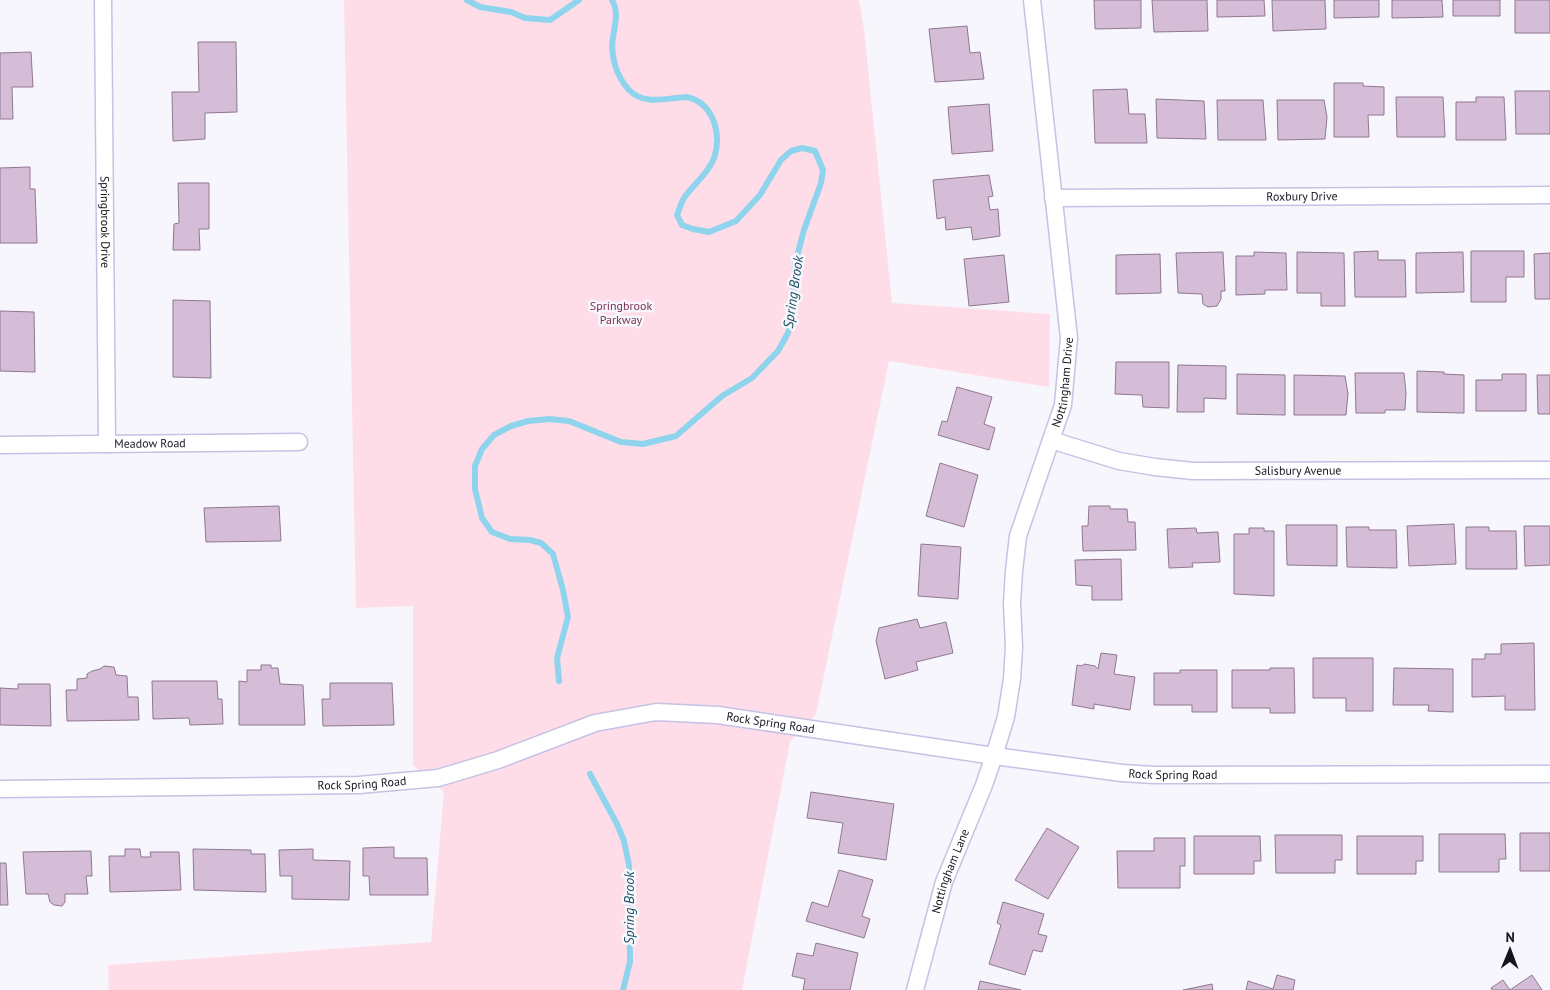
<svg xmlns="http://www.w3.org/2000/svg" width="1550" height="990" viewBox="0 0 1550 990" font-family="'PT Sans',sans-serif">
  <rect width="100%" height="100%" fill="#f7f6fd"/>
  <path fill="#fedde8" d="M344,0H859L864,29L892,303L1050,314L1049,387L889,361L816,714L790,742L742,990H109L108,965L431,942L444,792L413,765V606L356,608Z"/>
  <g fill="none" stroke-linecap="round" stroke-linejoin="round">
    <path stroke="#8fd4ed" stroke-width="6" d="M467,0L480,7L511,12L525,18L550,20L579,0
      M559,681L557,658L568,617L563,590L553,554L541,543L530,540L510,539L492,532L482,518L475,489V466L482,449L494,435L511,426L528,421L549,419L569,421L621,442L643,444L676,436L722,396L752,378L778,351L788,333L792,318L795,264L804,230L821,183L823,170L815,151L802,148L791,151L781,160L760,195L736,221L709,232L693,229L682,225L677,215C679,210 681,203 684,198C694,184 710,172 715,155C721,132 713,103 687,97C683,97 679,98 676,98C659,100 642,103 629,90C616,76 610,55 613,37C615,24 619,12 612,0
      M590,774L617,824L624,841L629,865L630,962L623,990"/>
  </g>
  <path fill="#d5bdd8" stroke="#8f7891" d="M1094,0H1141V28L1095,29Z
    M1152,0H1207L1208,31L1154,32Z
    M1217,0H1264L1265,16L1217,17Z
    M1272,0H1325L1326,29L1273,31Z
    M1334,0H1379V17L1334,18Z
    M1392,0H1442L1443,17L1392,18Z
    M1453,0H1500V16H1453Z
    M1515,0H1550V33H1515Z
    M967,26L970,53L980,52L984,79L935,82L929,29Z
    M198,42H236L237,112L205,113V139L173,141L172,92H199Z
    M31,52L33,87H12L13,119H0V53Z
    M1334,83H1363V86L1384,87V115H1368L1369,137H1334Z
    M1127,89L1129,114H1145L1147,143H1095L1093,90Z
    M1515,91H1550V134H1516Z
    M1396,97H1443L1445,137H1397Z
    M1476,97H1504L1506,140H1456V102H1476Z
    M1156,99L1204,101L1206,139L1157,138Z
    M1217,100H1263L1266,140H1218Z
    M1277,100H1324L1327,117L1325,139L1278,140Z
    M989,104L993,151L952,154L948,107Z
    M30,167V189H35L37,243H0V168Z
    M989,175L993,196L988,197L990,210L998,209L1000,236L973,240L971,227L946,230L945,217L937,219L933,180Z
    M178,183H209V229H199L200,250H173L174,224L179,223Z
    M1378,251V260H1405L1406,297H1355L1354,252Z
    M1471,251H1524V277H1506V302H1471Z
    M1223,252L1225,291H1221V299L1217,306L1208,307L1203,304L1202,294L1178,293L1176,253Z
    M1254,252L1286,253L1287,290H1265V294L1236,295V256H1254Z
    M1297,252L1344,253L1345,306H1321V293H1297Z
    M1463,252L1464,292L1416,293V253Z
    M1550,253V299H1535L1534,254Z
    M1160,254L1161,293L1116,294V255Z
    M1004,255L1009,302L969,306L964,259Z
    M173,300L210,301L211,378L173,377Z
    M0,311L34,312L35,372L0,371Z
    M1116,362H1169V408L1143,407L1142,395L1115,394Z
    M1178,365L1226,366V399L1204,398V412H1177Z
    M1417,371L1444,372V374L1464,375V413L1417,412Z
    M1355,373H1404L1406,393L1405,410H1385V413H1356Z
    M1237,374L1285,375V415L1237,414Z
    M1502,374H1526V411H1476V380H1502Z
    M1294,375L1345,376L1348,394L1346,415H1294Z
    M1537,375H1550V414H1538Z
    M957,387L992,397L984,424L995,428L989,450L938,435L942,421L947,422Z
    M940,463L978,475L964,527L926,516Z
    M279,506L281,541L206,542L204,508Z
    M1089,506H1110V509H1127L1128,522H1135L1136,550L1083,551L1082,526H1088Z
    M1454,524L1456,564L1409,566L1407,526Z
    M1286,525H1337V566L1287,565Z
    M1524,526H1550V565L1525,566Z
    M1346,527H1369V530H1396L1397,568L1347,567Z
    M1466,527H1489V531H1516L1517,569H1466Z
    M1196,528L1197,533L1218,532L1220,562L1192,563L1193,567L1169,568L1167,529Z
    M1249,528H1264V531H1274V596L1234,594V534H1249Z
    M921,544L961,547L958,599L918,596Z
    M1121,559L1122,600H1092V586L1076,585L1075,560Z
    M917,619L920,628L946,622L953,653L916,662L918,670L885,679L876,641L879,628Z
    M1534,643L1535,710H1505V696L1472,697V659H1485V654H1501V644Z
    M1101,653L1117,655L1114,674L1135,677L1130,710L1094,704V709L1072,705L1077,665L1082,666L1084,664L1095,666L1098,669Z
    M1313,658H1373V711H1346V698H1313Z
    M261,665H271V668H278L280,684L303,685L305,725H239V681L247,682V670H261Z
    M104,666L114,667L116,675L127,676L128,697H138L139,720L67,721L66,690H77V679L87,678V674L92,671L100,669Z
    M1270,668H1294L1295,713H1270V708H1232V670H1270Z
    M1394,668L1453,669V712L1428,711L1429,705H1393Z
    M1180,670H1217V712H1192V705H1154V673H1180Z
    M152,681H217L218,699H222L223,724L190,725L189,718L153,719Z
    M330,683H392L394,725L323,726L322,699H330Z
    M18,684H50L51,726L0,725V688L18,689Z
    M811,792L894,804L886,860L838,853L843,823L807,818Z
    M1047,828L1079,847L1048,899L1015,880Z
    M1520,833H1550V871H1520Z
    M1439,834H1505L1506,859H1499V872H1439Z
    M1275,835H1342V860H1335V873H1276Z
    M1194,836H1260L1261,861H1254V874H1194Z
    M1357,836H1423V861H1416V874H1357Z
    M1154,838H1185V866H1180V888H1118L1117,851H1154Z
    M394,847V858H427L428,895H370L369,876H363V848Z
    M125,849H140L141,857H151L150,852H179L181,890L110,892L109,856H125Z
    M193,849L251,850V854H265L266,892L194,890Z
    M313,849V860L350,861L349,900L292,899V876H280L279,850Z
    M91,851L92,876H86L88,894H65V902L62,906L54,905L50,902L48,894H26L23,852Z
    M0,863H6L8,905H0Z
    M839,870L873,880L862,916L870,919L864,938L806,921L812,902L828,907Z
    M1003,902L1044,914L1038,934L1047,936L1042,952L1033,950L1025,975L989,964L1001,925L997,923Z
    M816,943L858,953L850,990H803L805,979L792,976L797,953L813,956Z
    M1277,975L1295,980L1293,990H1246L1248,981L1273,989Z
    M1532,975L1542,990H1510Z
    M1503,980L1510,990H1492L1491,988Z
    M980,981L1021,990H978Z
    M1212,984L1213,990H1183Z"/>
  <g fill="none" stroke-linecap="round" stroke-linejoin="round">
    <g stroke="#c5c2e4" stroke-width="19">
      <g id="minor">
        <path id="s1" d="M103,0L107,444"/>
        <path id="s2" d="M1053,198L1550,195"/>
        <path id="s3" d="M1051,440L1119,461L1155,467L1193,471L1550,470"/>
        <path id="s4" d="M0,445L299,442"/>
        <path id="s5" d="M0,789L359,785L438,778L498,760L595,723L656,712L718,715L994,756L1122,773L1154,775L1550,774"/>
        <path id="s6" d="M915,990L944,882L984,785L994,756L1006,717L1012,679L1014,647L1012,603L1014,571L1018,536L1063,405L1069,338L1032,0"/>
      </g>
    </g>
    <use href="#minor" stroke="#fff" stroke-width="16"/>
  </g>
  <g text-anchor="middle" stroke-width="5" stroke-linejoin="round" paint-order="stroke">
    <g font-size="12" fill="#15141f" stroke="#f7f6fd">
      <text dy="4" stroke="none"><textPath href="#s2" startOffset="249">Roxbury Drive</textPath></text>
      <text dy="4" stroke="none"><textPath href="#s1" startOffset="222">Springbrook Drive</textPath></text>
      <text dy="4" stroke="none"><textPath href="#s6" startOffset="631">Nottingham Drive</textPath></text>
      <text dy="4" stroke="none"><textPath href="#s4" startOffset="150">Meadow Road</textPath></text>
      <text dy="4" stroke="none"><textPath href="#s3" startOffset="251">Salisbury Avenue</textPath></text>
      <text dy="4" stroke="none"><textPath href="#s5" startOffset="782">Rock Spring Road</textPath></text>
      <text dy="4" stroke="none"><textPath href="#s5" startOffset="1188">Rock Spring Road</textPath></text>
      <text dy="4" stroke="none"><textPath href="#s5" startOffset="362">Rock Spring Road</textPath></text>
      <text dy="4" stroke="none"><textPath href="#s6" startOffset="124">Nottingham Lane</textPath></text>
    </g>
    <g font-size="12" fill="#7b3251" stroke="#f7f6fd">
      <text x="621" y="310">Springbrook<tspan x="621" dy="14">Parkway</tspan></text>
    </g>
    <g font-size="14" font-style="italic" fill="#164f61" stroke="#f7f6fd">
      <text transform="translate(793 292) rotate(-82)" y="5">Spring Brook</text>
      <text transform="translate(629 908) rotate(-90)" y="5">Spring Brook</text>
    </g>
  </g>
  <g transform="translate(1510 950) rotate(1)" stroke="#f7f6fd" stroke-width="4" paint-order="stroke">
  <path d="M0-4L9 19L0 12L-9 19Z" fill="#15141f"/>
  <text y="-8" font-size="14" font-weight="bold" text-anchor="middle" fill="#15141f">N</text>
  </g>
</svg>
